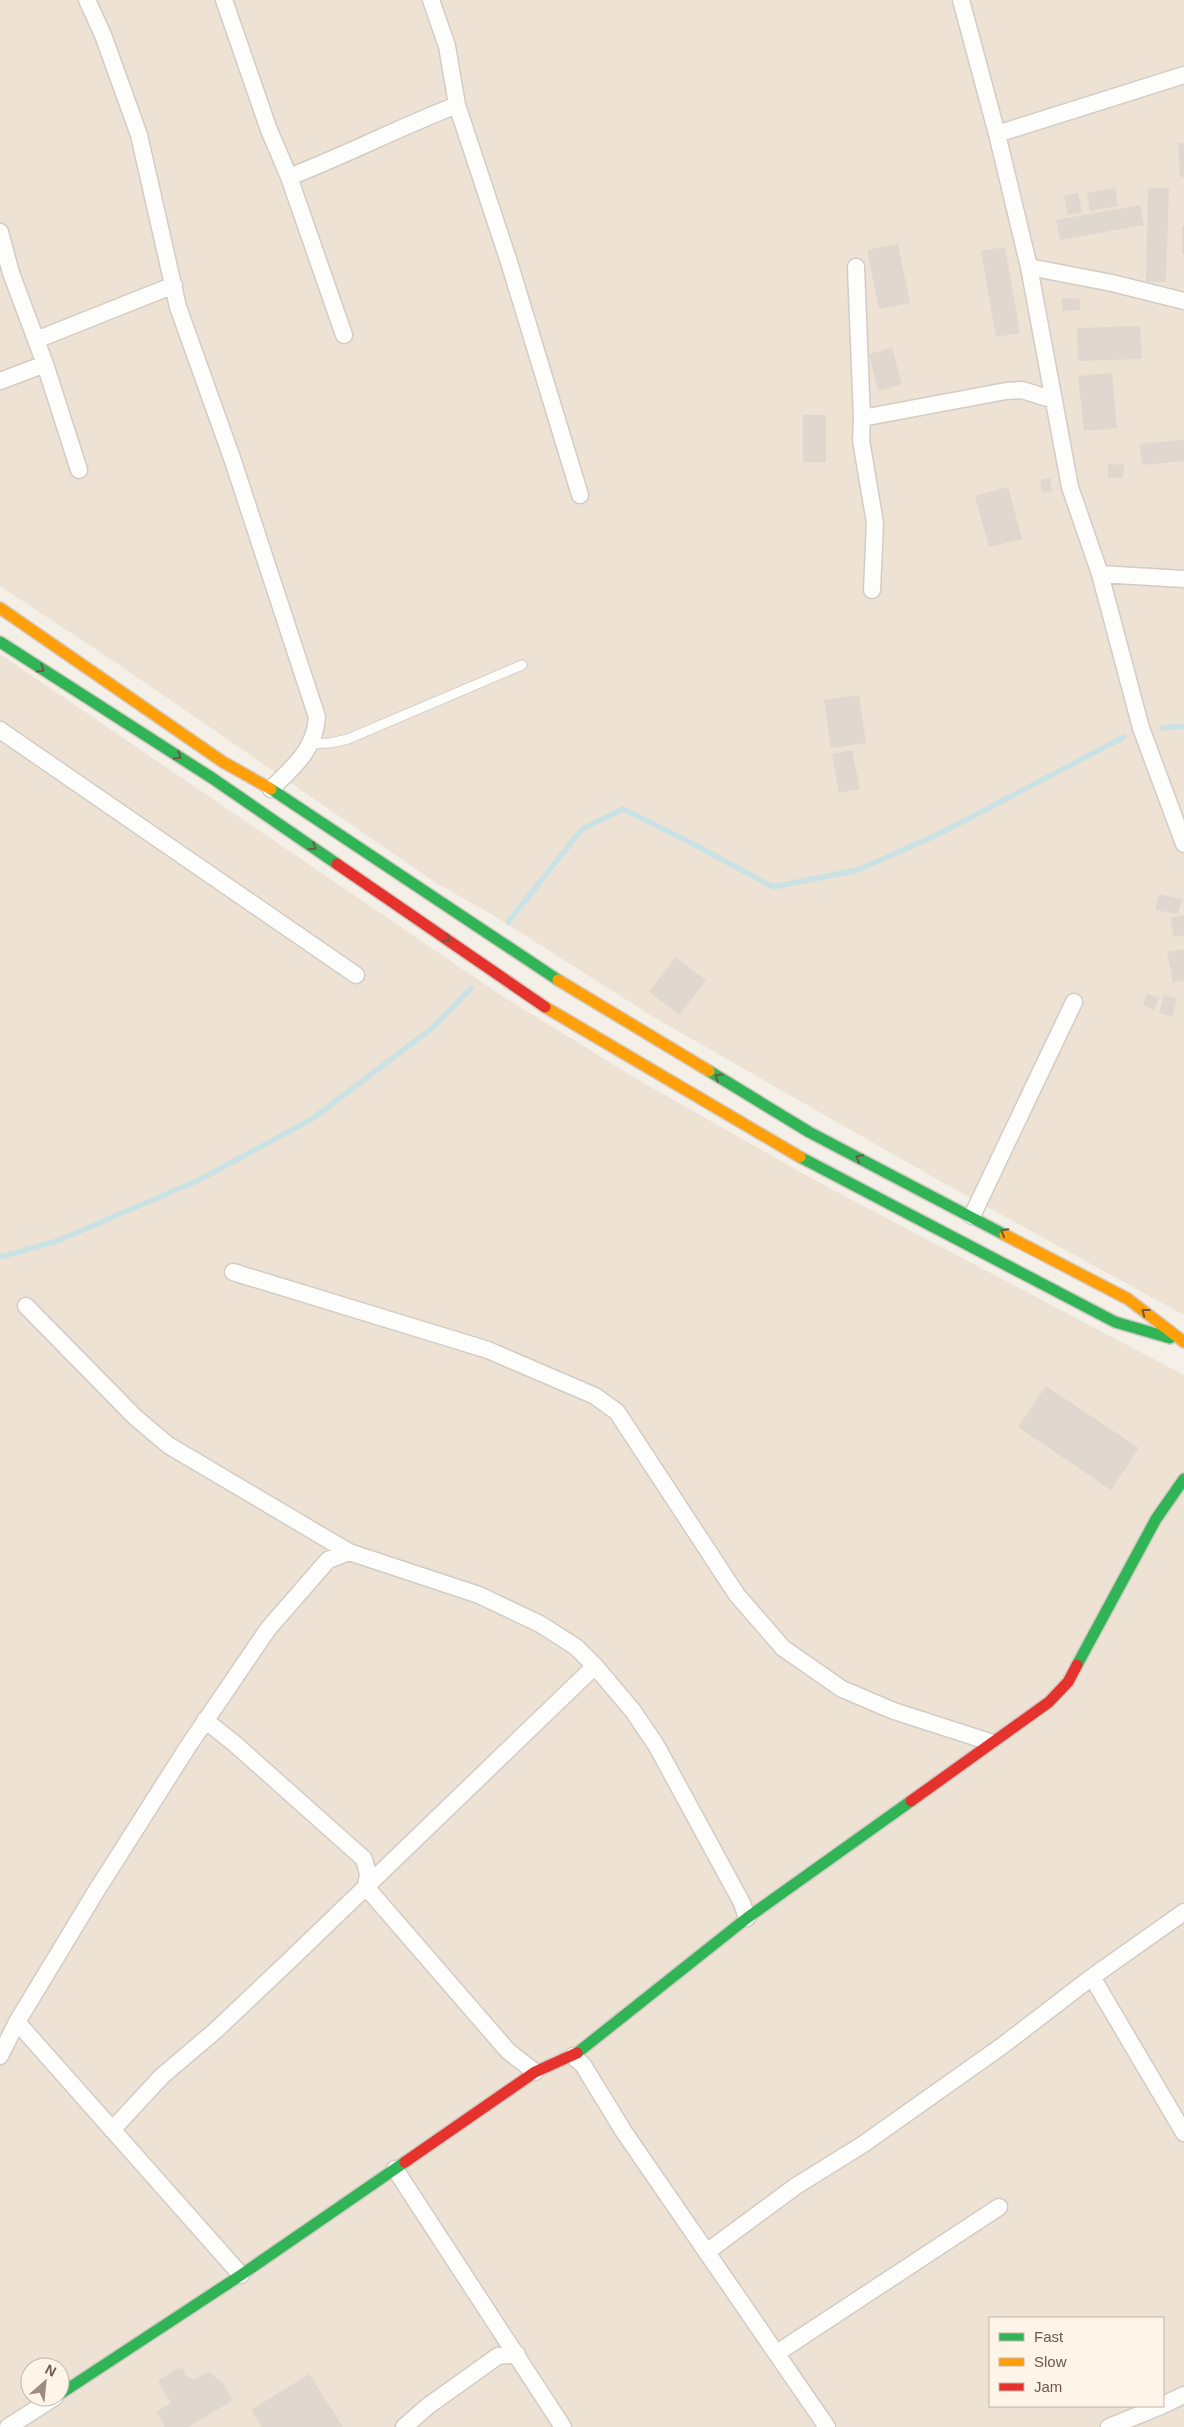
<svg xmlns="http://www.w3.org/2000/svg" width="1184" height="2427" viewBox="0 0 1184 2427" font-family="Arial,sans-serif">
  <rect width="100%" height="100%" fill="#f4efe7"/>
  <path fill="#ede2d4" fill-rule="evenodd" d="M0,0H1184V1315L940,1181L655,1018L493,915L436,883L115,662L0,586Z
    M0,654L499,994L640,1081L820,1183L1184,1375V2427H0ZM990,2318H1163V2406H990ZM30,2367H60V2397H30Z"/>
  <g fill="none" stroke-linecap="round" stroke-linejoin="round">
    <path stroke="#cae2e4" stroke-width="5.5" d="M1162,728L1184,726
      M508,922L582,829L623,809L699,847L773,887L858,870L939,834L1124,737
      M0,1257L57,1241L199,1180L312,1119L431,1029L471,988"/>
  </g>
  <path fill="#e0d7cf" d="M1178,143H1184V177H1180Z
    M1115,188L1118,206L1090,211L1087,193Z
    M1148,188H1169L1166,282H1146Z
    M1078,193L1082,212L1068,215L1064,196Z
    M1140,205L1144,225L1060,240L1056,220Z
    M1182,226H1184V254H1182Z
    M898,244L910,303L879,309L867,250Z
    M1005,247L1020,333L996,337L981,251Z
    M1062,298L1080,299V310L1062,311Z
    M1140,326L1142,359L1078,361L1077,328Z
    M892,348L902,384L878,391L869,354Z
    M1112,373L1117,428L1084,431L1078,376Z
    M803,415H826V462H803Z
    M1184,440V461L1142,465L1140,444Z
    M1108,464L1124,465L1123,478L1108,477Z
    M1050,478L1052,491L1042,493L1040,480Z
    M1008,487L1022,539L989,547L975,496Z
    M859,695L866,743L831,748L824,700Z
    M852,750L860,789L839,793L832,754Z
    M1159,894L1182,899L1178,914L1155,910Z
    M1184,915V935L1174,937L1170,918Z
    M1184,949V980L1173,982L1167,952Z
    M676,957L706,980L679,1015L649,992Z
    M1147,994L1159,998L1154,1010L1143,1005Z
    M1164,995L1177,999L1172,1017L1159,1013Z
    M1046,1386L1139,1448L1111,1490L1018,1427Z
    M183,2368L185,2375L193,2380L208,2372L223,2383L233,2400L188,2427H165L156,2412L171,2403L158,2381L176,2369Z
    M309,2374L343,2427H262L251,2410Z"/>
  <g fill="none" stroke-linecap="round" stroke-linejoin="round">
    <g stroke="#d3ccc5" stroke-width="11">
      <path id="lane" d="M311,744L330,743L348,739L522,665"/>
    </g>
    <g stroke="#d3ccc5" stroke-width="19">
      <path id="street" d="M87,0L103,35L139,135L178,307L232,458L317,717C315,750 293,767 271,789
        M224,0L269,130L289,177L344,335
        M431,0L447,46L457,105L509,262L580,495
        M961,0L997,134L1029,267L1070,487L1100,574L1141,728L1184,844
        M997,134L1184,75
        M289,177C346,155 400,127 457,105
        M0,232L11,273L45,364L79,470
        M856,267L862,418
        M1029,267L1112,283L1184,301
        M36,340L174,285
        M0,381L45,364
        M1100,574L1184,579
        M872,590L875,523L861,440L862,418L1006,391L1022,390L1054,400
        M0,730L356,975
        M972,1216L1074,1002
        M233,1272L488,1350L595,1396L617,1412L737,1595L783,1648L842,1689L894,1711L990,1742
        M26,1306L135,1417L168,1445L349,1552
        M205,1720L235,1744L364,1859L368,1874L366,1887L508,2051L535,2072
        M1092,1977L1184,2133
        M17,2022L241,2275
        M0,2056L17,2022L95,1893L187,1748L268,1629L328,1560L349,1552L479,1595L540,1624L576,1647L595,1666L633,1711L656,1745L742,1903L747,1918
        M573,2056L583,2065L624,2132L827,2427
        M112,2130L162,2076L215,2031L289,1961L595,1666
        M395,2169L563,2427
        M708,2251L796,2186L862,2145L1002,2046L1092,1977L1184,1912
        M777,2353L999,2207
        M1163,2405L1184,2395
        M8,2427L55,2397
        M404,2427L428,2406L498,2356L517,2354
        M1109,2427L1161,2406"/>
    </g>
    <g stroke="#d3cbc4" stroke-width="14">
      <path id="fast" d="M0,642L212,778L337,864
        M271,789L558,980
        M709,1071L809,1132L1005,1235
        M800,1157L1115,1322L1170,1338
        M1077,1665L1156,1519L1184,1479
        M577,2053L747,1918L911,1801
        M60,2394L241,2275L405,2162"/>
    </g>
    <g stroke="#d3cbc4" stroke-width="14">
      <path id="slow" d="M0,608L223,762L271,789
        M558,980L709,1071
        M545,1007L800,1157
        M1005,1235L1128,1299L1184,1342"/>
    </g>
    <g stroke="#d3cbc4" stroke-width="14">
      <path id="jam" d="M337,864L545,1007
        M911,1801L1049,1702L1068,1682L1077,1665
        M405,2162L535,2072L577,2053"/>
    </g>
    <use href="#lane" stroke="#fdfdfb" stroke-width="9"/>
    <use href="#street" stroke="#fdfdfb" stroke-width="16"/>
    <use href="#fast" stroke="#30b455" stroke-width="11"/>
    <use href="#slow" stroke="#ff9f0a" stroke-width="11"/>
    <use href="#jam" stroke="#e5322d" stroke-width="11"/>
  </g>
  <defs><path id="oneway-chevron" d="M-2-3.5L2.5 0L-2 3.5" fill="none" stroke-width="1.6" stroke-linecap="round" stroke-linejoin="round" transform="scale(1.25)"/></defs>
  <g stroke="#6f574a">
    <use href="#oneway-chevron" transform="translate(41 669) rotate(32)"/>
    <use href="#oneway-chevron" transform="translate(178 756) rotate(32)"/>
    <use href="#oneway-chevron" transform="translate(313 847) rotate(34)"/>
    <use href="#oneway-chevron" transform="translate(447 939) rotate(34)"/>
    <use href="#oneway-chevron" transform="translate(718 1077) rotate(-149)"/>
    <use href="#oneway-chevron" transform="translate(859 1158) rotate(-153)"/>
    <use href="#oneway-chevron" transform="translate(1004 1232) rotate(-152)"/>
    <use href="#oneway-chevron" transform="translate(1145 1312) rotate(-142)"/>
  </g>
  <rect x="989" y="2317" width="175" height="90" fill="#fef4e7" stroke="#c5b5a8"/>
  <rect x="999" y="2333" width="25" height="8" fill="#30b455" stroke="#c5b5a8"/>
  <text x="1034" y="2342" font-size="15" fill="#6f574a">Fast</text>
  <rect x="999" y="2358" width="25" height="8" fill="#ff9f0a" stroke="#c5b5a8"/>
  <text x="1034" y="2367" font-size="15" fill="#6f574a">Slow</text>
  <rect x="999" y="2383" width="25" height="8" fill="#e5322d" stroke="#c5b5a8"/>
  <text x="1034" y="2392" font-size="15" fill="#6f574a">Jam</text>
  <g transform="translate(45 2382) rotate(27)"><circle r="24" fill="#fef4e7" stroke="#c5b5a8"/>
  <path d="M0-4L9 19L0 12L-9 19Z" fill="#9e8c81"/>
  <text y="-8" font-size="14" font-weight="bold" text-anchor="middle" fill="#6f574a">N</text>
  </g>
</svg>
